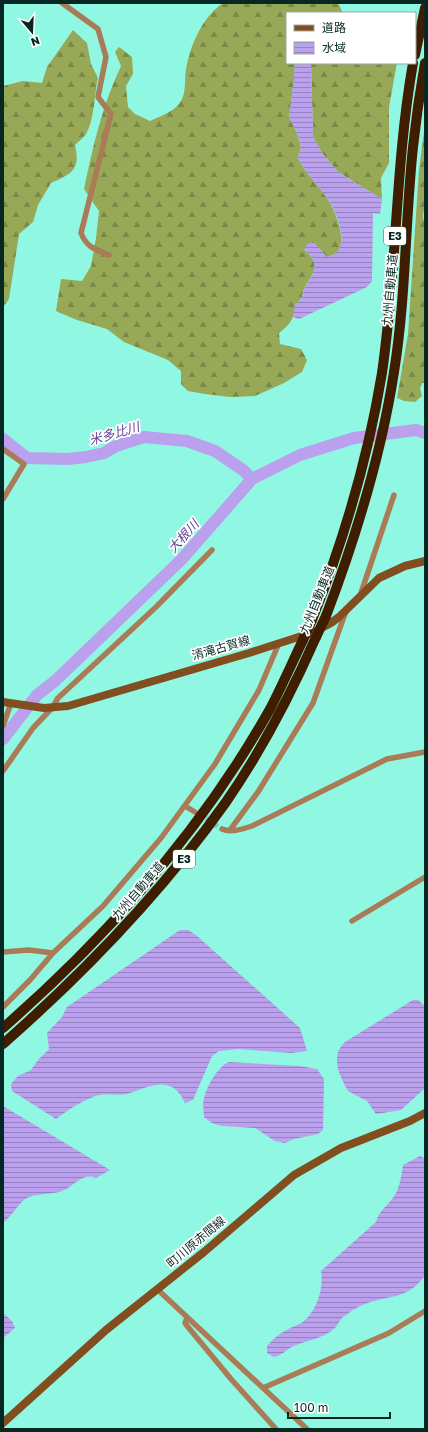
<svg xmlns="http://www.w3.org/2000/svg" width="428" height="1432" viewBox="0 0 428 1432" font-family="'Golos Text','Noto Sans JP',sans-serif">
  <defs>
    <pattern id="forest-firs" width="22" height="20" patternUnits="userSpaceOnUse"><rect width="22" height="20" fill="#97a956"/><path d="M5 1l3.5 6h-7zM16 11l3.5 6h-7z" fill="#798a47"/></pattern>
    <pattern id="water-rules" width="6" height="5" patternUnits="userSpaceOnUse"><rect width="6" height="5" fill="#baa0ed"/><path d="M0 2.5h6" fill="none" stroke="#9582c0"/></pattern>
  </defs>
  <rect width="100%" height="100%" fill="#90f7e2"/>
  <path fill="url(#forest-firs)" d="M223,3H338L343,13H287V63H295L294,80L289,117L297,133L301,147L298,158C307,176 317,183 327,198C335,210 349,242 336,253C334,255 329,256 327,257L304,250C329,269 302,280 302,298C293,306 297,310 292,319C289,325 284,329 279,333L280,344L301,349L307,360L302,372L284,383L255,396L230,397L205,394L188,391L181,384V371L168,360L124,342L107,329L77,320L56,311L61,279L82,281L91,266L96,238L99,211L84,189C93,146 102,106 121,66L115,52L119,47L132,57L133,74L126,86L128,107L135,114L150,121C158,117 173,112 179,104C187,94 184,81 186,69C191,43 202,18 223,3Z
    M73,30L87,43L91,64L98,78C94,94 95,119 86,134C83,138 78,142 75,145C81,170 71,174 51,183L38,205L33,222L19,234L9,299L3,307V86L23,81L42,83L47,67Z
    M311,63H397L389,107V163L381,178L382,199L338,172L322,153L313,137Z
    M425,124V204L423,216L425,227V383H422L420,388L422,396L415,402L404,401L397,398L408,334L419,170Z"/>
  <path fill="url(#water-rules)" d="M295,63H311L313,137L322,153L338,172L382,199L380,214L373,213L372,281L367,287L299,319L293,317L295,304L302,299C302,280 329,269 304,250L307,244L314,242L327,257C329,256 334,255 336,253C349,242 336,210 327,198C317,183 307,176 298,158L301,146L297,133L289,117L294,80Z
    M180,930H188L196,935L300,1028L307,1051L291,1053L238,1049L219,1051L212,1056L193,1100L185,1103C172,1073 149,1087 127,1094C118,1096 108,1093 99,1095C84,1099 68,1110 56,1119L12,1091L11,1084L18,1076L31,1070L38,1060L49,1049L47,1033L62,1017L67,1007Z
    M413,1000H418L425,1006V1088L401,1110L376,1114L367,1101L348,1091C339,1075 330,1056 345,1042Z
    M229,1062L299,1066L317,1069L324,1079L323,1130L318,1134L294,1139L285,1143L275,1141L255,1128L222,1126L212,1123L204,1117C204,1111 202,1104 204,1098C207,1086 218,1066 229,1062Z
    M3,1106L110,1170L96,1178C82,1172 74,1187 62,1191C50,1195 32,1193 24,1200C18,1205 8,1220 3,1223Z
    M420,1156L425,1159V1276C405,1301 391,1294 365,1304C357,1307 349,1312 342,1318C339,1321 338,1325 335,1328C322,1340 304,1340 290,1348C284,1352 282,1355 274,1357L267,1353V1346C273,1339 280,1333 289,1329C293,1326 299,1325 303,1322C317,1310 324,1289 321,1271L376,1222C379,1211 386,1207 392,1199C400,1189 401,1177 403,1165Z
    M3,1313L12,1321L15,1328L3,1338Z"/>
  <g fill="none" stroke-linecap="round" stroke-linejoin="round">
    <path stroke="#baa0ed" stroke-width="12" d="M3,439L27,458L68,459L86,457L104,453L116,446L144,437L187,441L215,451L243,470L252,479
      M3,739L37,695L55,681L182,559L252,479L300,455L354,438L416,430L425,433"/>
    <path stroke="#74cebc" stroke-width="5.5" stroke-dasharray="5.5 3" stroke-linecap="butt" d="M199,814L222,829"/>
    <path stroke="#a97c57" stroke-width="5.5" d="M62,3L98,29L106,57L98,97L111,114L81,233C87,248 95,249 109,255
      M3,449L24,464L3,499
      M361,593L394,495
      M3,726L11,703
      M3,771L33,728L52,708L58,698L156,607L212,550
      M185,806L195,812
      M222,829C231,833 243,829 252,826L387,759L425,752
      M230,830L258,792L313,703L346,611
      M352,921L425,877
      M3,952L29,950L53,953
      M3,1007L30,980L53,953L103,906L161,838L215,764L259,690L279,643
      M157,1289L307,1429
      M187,1318L185,1323L188,1327L231,1379L276,1429
      M263,1388L389,1333L425,1311"/>
    <path stroke="#824e1f" stroke-width="8" d="M3,702L44,708L68,706L249,653L314,632L331,623L339,617L379,578L405,566L425,561
      M3,1423L106,1330L204,1252L294,1175L341,1148L410,1121L425,1113"/>
    <path stroke="#3f1d00" stroke-width="10" d="M415,55L425,8
      M326,616C356,537 381,456 394,372C406,298 405,222 413,147C416,119 420,91 425,63
      M312,620C344,540 368,458 382,373C397,270 395,165 413,63
      M3,1028C108,936 201,832 270,709C282,686 292,663 303,640
      M3,1044C86,971 162,892 226,802C262,750 291,694 316,637"/>
    <path stroke="#3f1d00" stroke-width="10" d="M316,637L326,616
      M303,640L312,620"/>
  </g>
  <g text-anchor="middle" stroke-width="3.5" stroke-linejoin="round" paint-order="stroke">
    <g fill="#fff" stroke="#516864" stroke-width="1">
      <rect x="384" y="227" width="22" height="18" rx="3"/>
      <rect x="173" y="850" width="22" height="18" rx="3"/>
    </g>
    <g font-size="11" font-weight="bold" fill="#062822">
      <text x="395" y="240">E3</text>
      <text x="184" y="863">E3</text>
    </g>
    <g font-size="12" fill="#062822" stroke="#fff">
      <text transform="translate(390 290) rotate(-85)" y="4">九州自動車道</text>
      <text transform="translate(317 600) rotate(-68)" y="4">九州自動車道</text>
      <text transform="translate(221 648) rotate(-16)" y="4">清滝古賀線</text>
      <text transform="translate(138 891) rotate(-49)" y="4">九州自動車道</text>
      <text transform="translate(196 1242) rotate(-40)" y="4">町川原赤間線</text>
    </g>
    <g font-size="13" font-style="italic" fill="#644099" stroke="#fff">
      <text transform="translate(114 433) rotate(-16)" y="5">米多比川</text>
      <text transform="translate(183 536) rotate(-48)" y="5">大根川</text>
    </g>
  </g>
  <rect width="428" height="1432" fill="none" stroke="#062822" stroke-width="8"/>
  <rect x="286" y="12" width="130" height="52" fill="#ffffff" stroke="#9ba9a7"/>
  <rect x="294" y="25" width="20" height="6" fill="#824e1f" stroke="#9ba9a7"/>
  <text x="322" y="32" font-size="12" fill="#062822">道路</text>
  <rect x="294" y="42" width="20" height="12" fill="url(#water-rules)" stroke="#9ba9a7"/>
  <text x="322" y="52" font-size="12" fill="#062822">水域</text>
  <g transform="translate(32 32) rotate(161)" stroke="#ffffff" stroke-width="3" paint-order="stroke">
  <path d="M0-3L7 15L0 10L-7 15Z" fill="#062822"/>
  <text y="-6" font-size="11" font-weight="bold" text-anchor="middle" fill="#062822">N</text>
  </g>
  <path d="M288 1412v6h102v-6" fill="none" stroke="#062822" stroke-width="2"/>
  <text x="294" y="1412" font-size="12" fill="#062822" stroke="#ffffff" stroke-width="3" paint-order="stroke">100 m</text>
</svg>
